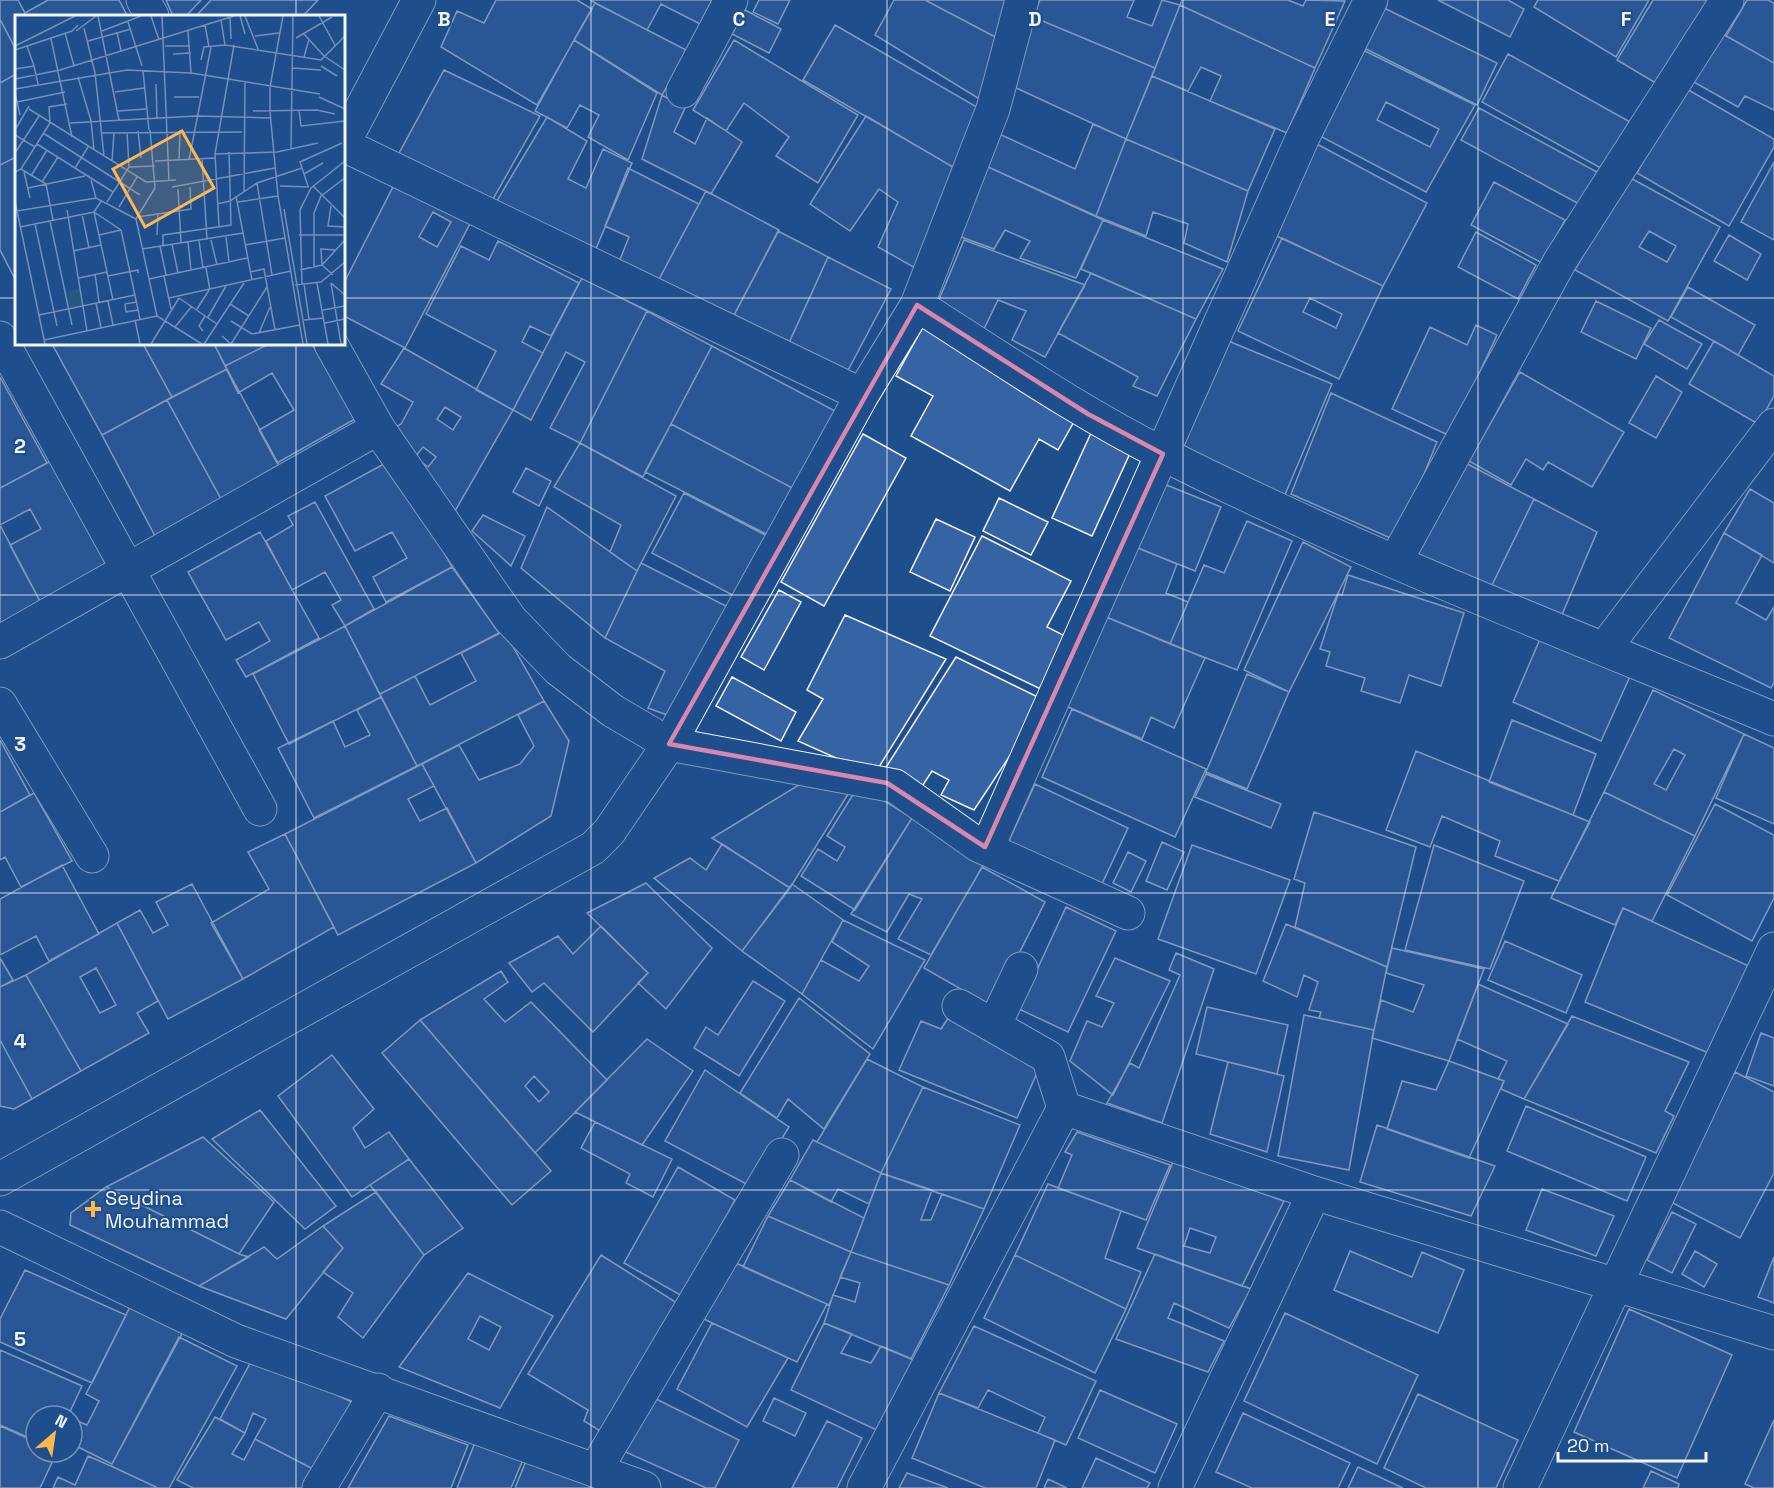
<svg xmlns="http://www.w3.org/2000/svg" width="1774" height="1488" viewBox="0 0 1774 1488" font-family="'Space Grotesk',sans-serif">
  <rect width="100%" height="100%" fill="#1f4e8c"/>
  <path fill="#3563a3" stroke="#f2f6ff" stroke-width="1.5" fill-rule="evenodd" d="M0,0H18L25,13L48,0H119L127,15L16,16V50L0,19Z
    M166,0H201L186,16H173Z
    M211,0H318L303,16H196Z
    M496,0H577L592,9L537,105L441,47L457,11L484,23Z
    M590,0H712L700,24L661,4L647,30Z
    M759,0H790L778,24L753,12Z
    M894,0H925L1001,40L986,103L875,35Z
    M925,0H1014L1001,40Z
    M1040,0H1134L1127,17L1152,26L1162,0L1180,5L1155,68L1033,17Z
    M1182,0H1288L1303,6L1306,0L1345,1L1315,68L1180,5Z
    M1438,0H1508L1524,9L1510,37Z
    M1538,0H1649L1616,57L1534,7Z
    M1653,0H1710L1659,85L1617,60Z
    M1747,0H1768L1774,3V63L1726,36Z
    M595,3L688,51L662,95L574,40Z
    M1180,5L1315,68L1287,133L1210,101L1221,76L1201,67L1188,91L1152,76Z
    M1382,7L1497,63L1477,105L1362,47Z
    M745,10L781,29L769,53L732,34Z
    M1033,17L1155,68L1126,139L1014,87Z
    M0,19L16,50V74L0,83Z
    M835,25L982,110L958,170L803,80Z
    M1721,33L1774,63V110L1745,96L1738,107L1692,81Z
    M574,40L657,93L628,160L588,137L599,115L580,105L567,128L535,111Z
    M734,40L858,115L818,183L776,156L789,137L744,103L726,131L693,110Z
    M1363,50L1475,105L1426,192L1320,136ZM1386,102L1439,129L1430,147L1377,120Z
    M1508,54L1632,123L1606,171L1482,102Z
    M444,70L540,116L493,199L397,157Z
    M16,74V157L0,165V83Z
    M1152,76L1275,129L1248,191L1126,139Z
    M1685,88L1774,139V147L1729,226L1637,173Z
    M662,95L685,108L674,132L695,144L707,118L742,142L711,194L642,159Z
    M1479,108L1597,172L1579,204L1461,140Z
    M866,116L958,170L917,269L878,247L898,202L879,189L850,231L810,204Z
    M547,117L587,141L568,179L586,188L603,149L632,163L595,251L495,204Z
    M1093,124L1126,139L1096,216L986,166L997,133L1075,169Z
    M1126,139L1248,191L1227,262L1184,243L1188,224L1153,212L1146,236L1096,216Z
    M1315,143L1427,203L1383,286L1268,232Z
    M16,157V281L0,250V165Z
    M1774,162V240L1741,222Z
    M986,166L1103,220L1076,278L1020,258L1030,241L1005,230L994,249L956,235Z
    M628,168L699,204L657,283L619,262L629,237L605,226Z
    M1627,176L1720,227L1668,321L1575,270ZM1649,231L1676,246L1667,262L1639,247Z
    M398,177L474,216L405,348L344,316V283ZM433,212L451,222L437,247L419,237Z
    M1494,182L1565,220L1542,263L1471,225Z
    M706,191L779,230L732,319L657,283Z
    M1103,220L1223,269L1196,319L1081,269Z
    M778,231L828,257L788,345L732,319Z
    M1476,232L1536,265L1518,299L1458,267Z
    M1729,235L1761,254L1747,280L1714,261Z
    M1282,238L1383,286L1339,379L1238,331ZM1310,298L1342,314L1336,328L1303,312Z
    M964,240L1085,285L1045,357L1012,340L1026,311L998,300L984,329L938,302Z
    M498,241L579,283L551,336L530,326L522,342L543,353L513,410L476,390L496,351L426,314L461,246L489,260Z
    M828,257L891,289L846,374L788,345Z
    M1091,273L1196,319L1157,396L1133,386L1138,377L1058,333Z
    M582,278L647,311L580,443L550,428L585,362L566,352L531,420L513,410Z
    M1688,287L1755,325L1738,355L1671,317Z
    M1596,301L1651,328L1636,359L1581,332Z
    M647,311L712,346L643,477L580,443Z
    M1659,320L1702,344L1687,369L1644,344Z
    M924,325L1080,411L1058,450L1039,439L1010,491L911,436L933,396L896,376Z
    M1476,325L1497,335L1450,436L1392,409L1430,327L1467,345Z
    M1226,340L1332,384L1284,497L1177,451Z
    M1714,341L1774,376V396L1758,424L1689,384Z
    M52,344H143L172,397L102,435Z
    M143,344H214L227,369L172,397Z
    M214,344H269L225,366Z
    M269,344H312L355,419L277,463L259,430L294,410L272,373L238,393L225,366Z
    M712,346L839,413L798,491L671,424Z
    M404,348L513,410L451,518L386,433L401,424L413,402L381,384ZM445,407L461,417L453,430L437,419ZM423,447L436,457L428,467L415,457Z
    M227,369L280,467L221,499L167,400Z
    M1520,372L1624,432L1592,487L1548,462L1543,470L1526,459L1511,485L1469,461Z
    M1656,376L1682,392L1656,438L1629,423Z
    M0,377L47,463L0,488Z
    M1331,393L1437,442L1397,541L1291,494Z
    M167,400L221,499L155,536L102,435Z
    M671,424L798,491L774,538L645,472Z
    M1092,431L1132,449L1092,536L1052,518Z
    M863,434L906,458L824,606L781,582Z
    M580,443L676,496L637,571L610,552L621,525L554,487Z
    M393,459L452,567L386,602L373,577L407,558L392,532L355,551L325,496Z
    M51,461L109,570L42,605L10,545L41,529L30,509L0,525V488Z
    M1462,461L1534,499L1491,587L1415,553Z
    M526,468L551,481L539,506L513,492Z
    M1159,482L1221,507L1195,571L1133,546Z
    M1750,489L1774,503V563L1724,533Z
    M684,493L773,539L742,600L652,553Z
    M999,498L1048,522L1031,555L983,531Z
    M1534,499L1597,532L1561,617L1491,587Z
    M315,502L374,609L345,626L332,605L341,600L325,572L292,590L266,541L293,525L288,516Z
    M547,507L637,571L605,638L521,568Z
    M483,515L525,536L511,566L472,531Z
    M936,519L975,537L950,591L910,572Z
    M1247,521L1292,541L1237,670L1170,644L1204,565L1224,573Z
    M0,525L42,605L0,629Z
    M260,532L319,638L246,677L236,660L270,641L259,622L226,640L188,572Z
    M1724,533L1762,555L1736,603L1766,620L1774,607V683L1771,688L1669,638Z
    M982,536L1071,581L1047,627L1071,639L1047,692L930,636Z
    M1303,542L1351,567L1289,692L1244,670Z
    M1133,546L1177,564L1166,593L1188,602L1170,644L1104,616Z
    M641,563L728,607L670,716L648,708L665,671L605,638Z
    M452,567L499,633L380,694L345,626Z
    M1348,575L1464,613L1441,686L1409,675L1400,703L1361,691L1365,678L1326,666L1330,652L1320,649L1338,594L1342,595Z
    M779,590L801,602L764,670L741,657Z
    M845,615L946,659L874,775L798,741L823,699L807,690Z
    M1104,616L1205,658L1174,728L1151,717L1142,739L1066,706Z
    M345,626L381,697L289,744L253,674Z
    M504,631L544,701L417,766L380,694L415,676L430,705L476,681L461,653Z
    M1543,632L1632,672L1601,741L1513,702Z
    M956,657L1046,701L974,810L941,795L949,780L932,771L921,788L883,772Z
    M1247,674L1289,692L1247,789L1206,772Z
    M732,677L796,712L781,741L716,706Z
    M1653,690L1744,734L1695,836L1604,792ZM1674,749L1685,755L1666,790L1654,784Z
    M381,697L417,766L314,818L278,748L333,721L345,747L370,735L357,710Z
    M544,701L569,741L551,816L476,863L422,764L459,745L479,780L520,764L534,746L518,715Z
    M1072,709L1206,769L1175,837L1042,777Z
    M1512,720L1596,754L1573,815L1489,782Z
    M1744,734L1774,748V824L1716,798Z
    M0,740L30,795L0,812Z
    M1416,751L1590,822L1559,881L1495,856L1500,841L1442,816L1430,847L1386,830Z
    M422,764L434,786L408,799L420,821L447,808L476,863L338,935L285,834Z
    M1206,774L1281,804L1271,828L1195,797Z
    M807,780L850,791L790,888L712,838Z
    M1035,784L1128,828L1101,886L1008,843Z
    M859,785L912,818L855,910L801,876L818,849L837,861L845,847L827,836Z
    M1604,792L1695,836L1652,921L1623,908L1615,925L1551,898Z
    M34,793L72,861L21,887L5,857L0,860V812Z
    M1715,804L1774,835V898L1752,941L1667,895Z
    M1314,812L1416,847L1387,967L1295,927L1305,883L1294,879Z
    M912,818L987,859L931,955L898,939L922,899L909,894L887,932L851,914Z
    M285,834L334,927L243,979L211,923L269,889L248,852Z
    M1162,842L1184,852L1167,890L1146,881Z
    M722,844L790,888L742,951L654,878L690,858L706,870Z
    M1192,845L1290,880L1256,974L1158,939Z
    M1434,845L1524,881L1490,969L1405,950Z
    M1128,852L1146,861L1131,892L1113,883Z
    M62,865L99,934L49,961L36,936L0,955V899Z
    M982,867L1045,902L992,1007L924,968Z
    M646,883L712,948L666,1009L638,983L648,973L587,913Z
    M192,884L243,979L168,1019L117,923L140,910L153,933L168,925L156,902Z
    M792,884L843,920L802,994L742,951Z
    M1066,907L1116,931L1068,1032L1019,1009Z
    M1623,908L1751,967L1711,1054L1585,1002Z
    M843,920L925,960L873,1049L802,994L821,960L859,981L869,966L832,942Z
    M117,923L158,1001L137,1013L149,1033L81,1071L26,975ZM96,968L116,1005L100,1013L80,977Z
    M1286,924L1387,967L1374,1030L1319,1018L1321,1012L1309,1010L1318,982L1304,975L1297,997L1263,981Z
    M601,926L648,973L593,1032L544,983L532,992L509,963L558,936L573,954Z
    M1505,941L1582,975L1566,1013L1488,980Z
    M1392,948L1484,969L1449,1061L1372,1038L1381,1000L1413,1012L1424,985L1386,973Z
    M1176,953L1214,969L1162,1123L1107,1103L1130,1063L1139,1068L1180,975L1169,970Z
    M0,958L13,980L0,987Z
    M1115,958L1170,981L1113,1095L1070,1061L1087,1021L1102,1027L1114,1003L1096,996Z
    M501,971L508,982L484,999L505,1022L531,1002L607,1080L535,1153L420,1020ZM534,1076L549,1092L539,1102L525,1086Z
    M26,975L81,1071L32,1099L0,1040V987Z
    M753,981L785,1001L739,1076L694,1048L706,1027L718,1035Z
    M1478,984L1568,1024L1524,1099L1501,1089L1504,1081L1498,1079L1507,1061L1457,1039Z
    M799,998L870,1054L824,1129L788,1099L777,1118L740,1093Z
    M1207,1007L1288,1025L1277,1074L1196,1054Z
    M952,1012L1044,1057L1017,1118L899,1070L921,1021L941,1029Z
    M1304,1015L1374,1030L1349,1170L1278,1156Z
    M1572,1016L1689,1062L1665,1111L1674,1116L1656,1153L1524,1099Z
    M420,1020L551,1171L512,1205L382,1053Z
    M1761,1033L1774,1038V1086L1746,1076Z
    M647,1039L693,1071L642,1145L575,1112Z
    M0,1040L32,1099L14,1109L0,1106Z
    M332,1055L374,1109L353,1128L365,1148L389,1132L409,1159L352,1197L278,1096Z
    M867,1059L923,1087L881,1173L817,1142Z
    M1449,1061L1504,1081L1469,1158L1387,1129L1402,1081L1436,1090Z
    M1228,1062L1284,1076L1267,1152L1210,1134Z
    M705,1070L789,1127L752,1187L665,1141Z
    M1735,1072L1774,1092V1173L1740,1238L1667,1200Z
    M923,1087L1020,1125L984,1209L881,1173Z
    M1526,1106L1646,1157L1627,1201L1507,1151Z
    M260,1110L336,1206L305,1229L212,1139Z
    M595,1122L672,1159L653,1197L626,1183L630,1174L581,1148Z
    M1377,1125L1495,1166L1471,1216L1360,1182Z
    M1077,1132L1170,1165L1146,1220L1058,1188L1072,1155L1065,1152Z
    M203,1137L274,1202L239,1254L106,1187Z
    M813,1140L881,1173L869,1204L838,1189L831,1202L790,1180Z
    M409,1159L463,1228L424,1255L370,1185Z
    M1173,1162L1284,1201L1242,1286L1137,1248ZM1190,1228L1216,1237L1210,1253L1184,1246Z
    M678,1167L735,1200L682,1296L624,1263Z
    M881,1173L932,1190L921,1220H931L942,1194L984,1209L949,1285L851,1252Z
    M790,1180L864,1218L851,1252L768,1216Z
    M1048,1184L1121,1211L1105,1258L1141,1272L1126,1309L1015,1255Z
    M106,1187L239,1254L249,1257L199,1286L70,1225L71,1213Z
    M1542,1189L1614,1216L1596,1256L1526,1230Z
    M376,1192L424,1255L363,1338L338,1317L353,1293L323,1272L343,1248L323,1226Z
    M1672,1212L1696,1224L1672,1273L1647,1260Z
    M768,1216L851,1252L829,1305L743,1267Z
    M323,1226L343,1248L286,1319L199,1286L264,1247L277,1259Z
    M1350,1251L1412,1277L1422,1252L1464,1270L1438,1333L1334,1290Z
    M1695,1251L1717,1264L1704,1287L1682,1274Z
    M851,1252L949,1285L911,1359L824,1323L833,1295L855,1302L860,1283L840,1277Z
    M1155,1254L1251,1289L1229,1328L1174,1303L1168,1318L1224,1341L1208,1372L1116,1339Z
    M601,1255L677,1303L605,1434L584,1421L588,1410L528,1374Z
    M1015,1255L1126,1309L1095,1373L984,1318Z
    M1774,1257V1303L1758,1297Z
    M727,1259L827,1304L797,1362L697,1316Z
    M25,1270L126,1315L92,1383L0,1342V1319Z
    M468,1273L553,1316L500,1408L399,1367ZM480,1316L501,1327L489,1350L468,1339Z
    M132,1303L185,1328L112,1464L72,1444V1426L75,1420L87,1425L99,1401L86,1394Z
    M1629,1309L1732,1355L1677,1478L1574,1432Z
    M1285,1313L1418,1375L1377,1464L1244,1401Z
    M712,1323L788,1358L747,1427L677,1389Z
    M824,1323L852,1334L841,1353L871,1363L881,1346L919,1362L883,1433L791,1390Z
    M974,1326L1096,1381L1066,1445L1038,1433L1045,1417L988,1390L978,1408L939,1393Z
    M179,1337L237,1366L169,1488H158L111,1466Z
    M0,1350L82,1386L68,1416H36V1441L0,1425Z
    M254,1356L358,1405L315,1470L255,1439L266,1419L253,1413L245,1433L220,1419Z
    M1100,1390L1177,1424L1155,1473L1078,1438Z
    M939,1393L1055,1440L1036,1488H985L912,1458Z
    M1418,1394L1518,1440L1496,1488H1426L1384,1468Z
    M650,1396L739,1440L715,1488H706L621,1450Z
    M774,1398L806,1413L795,1436L763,1421Z
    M1243,1413L1350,1463L1338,1488H1252L1216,1472Z
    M389,1416L468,1445L451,1488H348Z
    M215,1417L245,1433L232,1454L244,1460L255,1439L315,1470L306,1488H193L177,1480Z
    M1774,1420V1488H1754L1745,1484Z
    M827,1421L862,1438L837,1488H792Z
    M0,1426L36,1442V1452H57L40,1488H0Z
    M476,1440L525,1455L511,1488H457Z
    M88,1456L111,1466L158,1488H53L58,1477L75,1485Z
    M528,1456L593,1482L591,1488H515Z
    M1096,1458L1150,1483L1147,1488H1082Z
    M1358,1467L1403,1488H1348Z
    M1651,1471L1679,1484L1678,1488H1643Z
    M907,1473L948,1488H899Z
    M1048,1479L1067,1488H1044Z"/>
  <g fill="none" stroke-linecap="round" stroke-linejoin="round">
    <g stroke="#f2f6ff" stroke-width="35">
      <path id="minor" d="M143,0L152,16
        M683,91L731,0
        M344,142L419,0
        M344,145L862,395
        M917,305C998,356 1077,411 1163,454C1361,554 1569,634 1774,719
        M0,338L260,809
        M331,344L378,428L510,619L558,669L613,711L669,744L895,786L978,845L1128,913
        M1395,562L1560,261L1727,0
        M0,642L378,428
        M1604,649L1774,425
        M0,704L92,856
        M985,847L991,839L1302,139L1371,0
        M994,1026L1021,969
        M1064,1108L1314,1193L1774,1333
        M0,1179L593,848L609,832L669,744L862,395L917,305L993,109L1022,0
        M0,1227L236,1341L644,1488
        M596,1469L782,1155
        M319,1488L378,1390
        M864,1488L1064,1108L1048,1057L959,1006
        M1175,1488L1314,1193
        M1520,1488L1774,949"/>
    </g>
    <use href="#minor" stroke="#1f4e8c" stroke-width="33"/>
  </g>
  <path d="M0 0H1774V1488H0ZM917,305L1088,414L1163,454L985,847L887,783L669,744Z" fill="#1f4e8c" fill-opacity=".55" fill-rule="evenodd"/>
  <path fill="none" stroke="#da87ad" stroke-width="4.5" stroke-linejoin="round" d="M917,305L1088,414L1163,454L985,847L887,783L669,744Z"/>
  <path fill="none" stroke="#f2f6ff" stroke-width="1.5" stroke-opacity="0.55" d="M296,0V16M591,0V1488M887,0V1488M1183,0V1488M1478,0V1488M0,298H16M344,298H1774M296,344V1488M0,595H1774M0,893H1774M0,1190H1774"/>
  <path fill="#ffb74d" stroke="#1f4e8c" stroke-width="2" d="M90 1200h6v6h6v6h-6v6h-6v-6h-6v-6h6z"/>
  <g text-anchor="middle" stroke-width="4.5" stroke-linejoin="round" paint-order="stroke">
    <g font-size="20" fill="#f2f6ff" stroke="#1f4e8c" text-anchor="start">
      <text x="105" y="1205">Seydina<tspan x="105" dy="23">Mouhammad</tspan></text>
    </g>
  </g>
  <g transform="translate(15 15)">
    <rect width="330" height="330" fill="#1f4e8c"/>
    <path d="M65,274L68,289L55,292L52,276Z" fill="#245a82"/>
    <path fill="none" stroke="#7391ba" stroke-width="1.5" d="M83,1L104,105M136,1L144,25M147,1L154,166M225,1L230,19M230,1L243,34M268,1L255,72V97L263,181L288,329M304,1L320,30M215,2L216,24M206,5L210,30M113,7L127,51M190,10L194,32M69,13L80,58L89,141M61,16L81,1M87,16L126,1M173,16L176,58M102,17L106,36M50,18L59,51M289,19L309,41L330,55M240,21L264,18M281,23L317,2M36,24L57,122M73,26L116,14M0,31L60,1M12,31L19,51M150,31H175M0,35L57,16L63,10M158,39L176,38M289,42L294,24M186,45L189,32L210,30L306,45L330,21M306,51L322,61M277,53L306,55M0,54L19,51L23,69M128,56L134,115M63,62L76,106L79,135M0,64L45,55L219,1M141,69L142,103M0,74L112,55L176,58L305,79M100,77L129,73M0,78L5,100M159,82H184M304,82L330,94M2,87L50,77M14,94L131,167L161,165M284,95L286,111L330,106M103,96L131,94M238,96L302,95L320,99M330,107V138M55,108L181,101L256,103M0,115L14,91M135,115L140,173L121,204L142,301L187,329M123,116L126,143M28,118L125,180M87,118L227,117M0,120L20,132M22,129L98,177M276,134L278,1M0,138L24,101M200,139L262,137L303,128M187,143L192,225M174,145L196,32M97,146L99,118M140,146L200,143M164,146L165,115M114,152L140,151M60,153L73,132M6,154L31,169L38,205M0,157L6,154L35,108L34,92L52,89M9,157L15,183M289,159L308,148M16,161L32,135M76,165L81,183M27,167L43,142M242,168L257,260M265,171L294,172M293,171L285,147L327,128M298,171L330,203M157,172L260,153M13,173L70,161M163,174L166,227M229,176L230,67M221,181L237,265M0,186L30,329M92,187L114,152L112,117M223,187L263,181M202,189L215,186L242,168L287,153M316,191L313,211L330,212M104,192L122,162M269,194L292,329M52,195L72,316M2,196L81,183L121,204M79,197L98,285M79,197L106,215M67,199L74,233M122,202L176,194L175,172M35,206L57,310M20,209L42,311M204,211L200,139L219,30M5,212L79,197L87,185M106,215L125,304M84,220L106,215M142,220L143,200M284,220H330M211,222L214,247M196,225L202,250M184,226L188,253M173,227L176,255M157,229L163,258M148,230V220L216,210L214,137M230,230L270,223M145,231L151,260M127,234L228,218M58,236L86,230M299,252V198L306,181L330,163M191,253L195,275M285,255L307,250L330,225M235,257L249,254L260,315M80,259L84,287M318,260L307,250L306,234L321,235M93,261L123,255V258M149,261L156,294M64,263L92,257M134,264L232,243M302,268L313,329M316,268L326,329M316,268L330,280M289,269L294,304M280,270L306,267L330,247M287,270L285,195L296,173L330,146M154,283L276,256M164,283L202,309M93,286L98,310M121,287L110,289L111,297L123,295M81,288L86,313M215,289L234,301M182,294L194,275M308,295L330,291M24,300L120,280M193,302L211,271M120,305L125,329M289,305L309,303M216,306L237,319L285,310M310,308L330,304M160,312L177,291M188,316L184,311L190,301M244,318L255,292M207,321L216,329L252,272M29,325L142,301M136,329L164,283M189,329L229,268"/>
    <path fill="#ffb74d" fill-opacity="0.15" stroke="#ffb74d" stroke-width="3" d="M167,116L199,173L130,212L98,154Z"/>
    <rect width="330" height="330" fill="none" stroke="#f2f6ff" stroke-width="3"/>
  </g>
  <g font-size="20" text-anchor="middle" font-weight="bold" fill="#f2f6ff" stroke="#1f4e8c" stroke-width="4.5" stroke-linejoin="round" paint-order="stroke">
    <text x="444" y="26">B</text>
    <text x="739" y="26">C</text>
    <text x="1035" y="26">D</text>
    <text x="1330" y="26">E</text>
    <text x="1626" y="26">F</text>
    <text x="20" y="453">2</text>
    <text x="20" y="751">3</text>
    <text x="20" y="1048">4</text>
    <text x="20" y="1346">5</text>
  </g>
  <g transform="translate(54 1434) rotate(29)"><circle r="28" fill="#1f4e8c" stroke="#7391ba" stroke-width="1.5"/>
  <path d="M0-4.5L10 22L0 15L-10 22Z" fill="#ffb74d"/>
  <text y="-9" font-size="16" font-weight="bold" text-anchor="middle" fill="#f2f6ff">N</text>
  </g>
  <path d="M1558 1452v9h148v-9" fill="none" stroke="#f2f6ff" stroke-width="3"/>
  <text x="1567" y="1452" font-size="18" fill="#f2f6ff" stroke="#1f4e8c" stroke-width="4.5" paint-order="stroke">20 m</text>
</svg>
